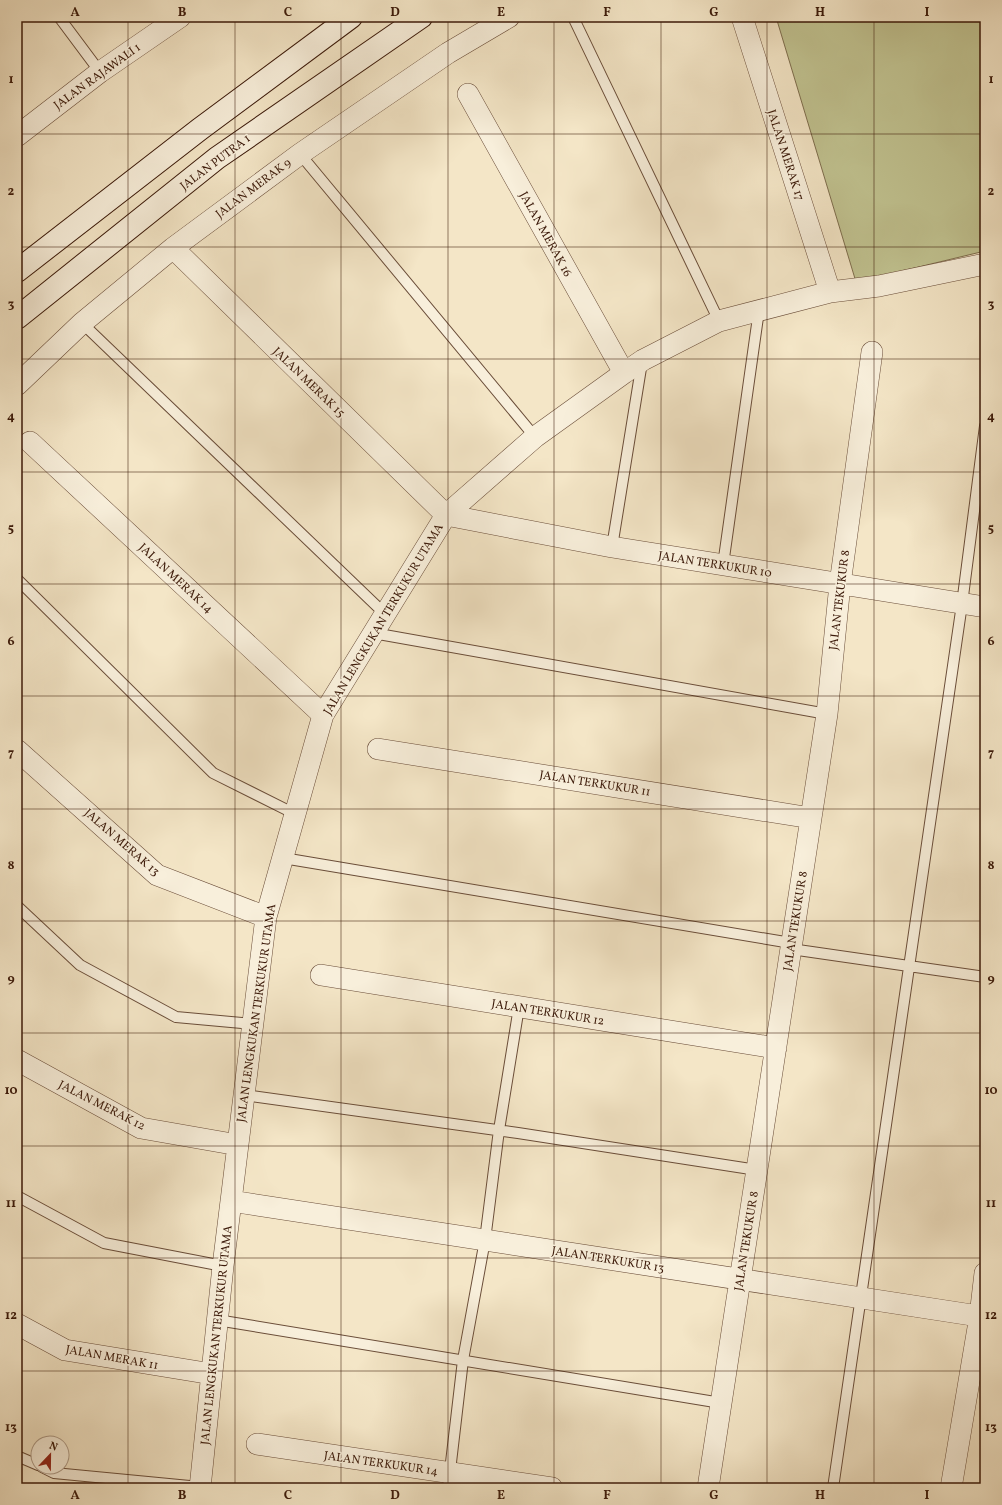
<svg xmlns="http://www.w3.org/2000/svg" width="1002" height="1505" viewBox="0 0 1002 1505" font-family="Vollkorn,serif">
  <rect width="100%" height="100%" fill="#f4e6c7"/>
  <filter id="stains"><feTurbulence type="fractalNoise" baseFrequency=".005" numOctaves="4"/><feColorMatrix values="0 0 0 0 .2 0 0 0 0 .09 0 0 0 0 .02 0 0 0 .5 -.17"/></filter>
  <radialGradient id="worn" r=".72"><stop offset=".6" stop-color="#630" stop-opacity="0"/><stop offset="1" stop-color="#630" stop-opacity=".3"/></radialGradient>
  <path fill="#c1c391" stroke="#7e6e4e" d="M776,17H985V251L856,282Z"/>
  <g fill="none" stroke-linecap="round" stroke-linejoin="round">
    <g stroke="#6a4d39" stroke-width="12">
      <path id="service" d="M59,17L100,72
        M573,17L719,321
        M300,154L535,437
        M82,323L385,614
        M612,547L642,362
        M723,565L759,310
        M17,579L213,773L295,814
        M373,633L827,714
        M283,858L791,943
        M17,906L80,965L176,1017L253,1024
        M791,949L985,977
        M244,1095L518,1133L757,1170
        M17,1196L104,1243L223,1266
        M217,1320L721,1403
        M17,1456L38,1465
        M42,1467L54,1473L200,1487
        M448,1488L463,1360L485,1240L499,1130L519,1007
        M833,1488L962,604L985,426"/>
    </g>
    <g stroke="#6a4d39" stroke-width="22">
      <path id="minor" d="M742,17L830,292
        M468,94L624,373
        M17,136L100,72L180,17
        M173,248L446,515
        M17,385L82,323L173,248L300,154L448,53L509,17
        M30,442L323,715
        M446,515L612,547L985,607
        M378,749L811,818
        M17,750L157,875L266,917
        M321,975L776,1048
        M17,1060L141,1128L238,1145
        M231,1201L985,1317
        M17,1324L65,1350L212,1374
        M257,1444L552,1488
        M200,1488L223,1266L266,917L323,715L446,515L535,437L624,373L643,360L719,321L830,292L879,286L985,264
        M708,1488L827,714L840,584L872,352
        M951,1488L980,1316L985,1273"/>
    </g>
    <g stroke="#3c1a0a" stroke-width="24">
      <path id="secondary" d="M17,271L200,129L351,17
        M17,318L217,158L421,17"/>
    </g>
    <use href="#service" stroke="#f8efdb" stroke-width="10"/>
    <use href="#minor" stroke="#f8efdb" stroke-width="21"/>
    <use href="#secondary" stroke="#f8efdb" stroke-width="22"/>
  </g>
  <path fill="none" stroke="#3c1a0a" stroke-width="1" stroke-opacity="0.55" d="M128,17V1488M235,17V1488M341,17V1488M448,17V1488M554,17V1488M661,17V1488M767,17V1488M874,17V1488M17,134H985M17,247H985M17,359H985M17,472H985M17,584H985M17,696H985M17,809H985M17,921H985M17,1033H985M17,1146H985M17,1258H985M17,1371H985"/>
  <g text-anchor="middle" stroke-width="3" stroke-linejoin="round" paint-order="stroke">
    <g font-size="12" fill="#3c1a0a" stroke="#f8efdb">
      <text transform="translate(97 76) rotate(-36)" y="4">JALAN RAJAWALI 1</text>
      <text transform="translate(786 155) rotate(72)" y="4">JALAN MERAK 17</text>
      <text transform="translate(215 162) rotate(-37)" y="4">JALAN PUTRA 1</text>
      <text transform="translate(253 188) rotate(-37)" y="4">JALAN MERAK 9</text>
      <text transform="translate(546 234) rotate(61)" y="4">JALAN MERAK 16</text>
      <text transform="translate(309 382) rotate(44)" y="4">JALAN MERAK 15</text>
      <text transform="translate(715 564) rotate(9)" y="4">JALAN TERKUKUR 10</text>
      <text transform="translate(176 578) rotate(43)" y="4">JALAN MERAK 14</text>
      <text transform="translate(839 600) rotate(-83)" y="4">JALAN TEKUKUR 8</text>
      <text transform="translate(383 619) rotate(-59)" y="4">JALAN LENGKUKAN TERKUKUR UTAMA</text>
      <text transform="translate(595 783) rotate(9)" y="4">JALAN TERKUKUR 11</text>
      <text transform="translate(122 842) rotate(41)" y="4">JALAN MERAK 13</text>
      <text transform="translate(795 921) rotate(-81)" y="4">JALAN TEKUKUR 8</text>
      <text transform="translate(548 1012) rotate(9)" y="4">JALAN TERKUKUR 12</text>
      <text transform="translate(256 1013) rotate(-82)" y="4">JALAN LENGKUKAN TERKUKUR UTAMA</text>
      <text transform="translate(102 1105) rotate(27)" y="4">JALAN MERAK 12</text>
      <text transform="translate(746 1241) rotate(-81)" y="4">JALAN TEKUKUR 8</text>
      <text transform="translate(608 1259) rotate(9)" y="4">JALAN TERKUKUR 13</text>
      <text transform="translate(216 1335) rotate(-84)" y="4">JALAN LENGKUKAN TERKUKUR UTAMA</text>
      <text transform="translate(112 1357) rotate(10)" y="4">JALAN MERAK 11</text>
      <text transform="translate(381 1463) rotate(8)" y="4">JALAN TERKUKUR 14</text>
    </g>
  </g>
  <rect width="1002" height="1505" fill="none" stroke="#f4e6c7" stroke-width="44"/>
  <g transform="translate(50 1455) rotate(22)"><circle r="19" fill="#f8efdb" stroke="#ad9a87"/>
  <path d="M0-3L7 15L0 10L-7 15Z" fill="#8f2418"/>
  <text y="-6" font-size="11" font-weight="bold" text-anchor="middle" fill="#3c1a0a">N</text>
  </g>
  <rect x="22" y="22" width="958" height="1461" fill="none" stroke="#3c1a0a" stroke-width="1.5"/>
  <g font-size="13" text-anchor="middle" font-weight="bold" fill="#3c1a0a">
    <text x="75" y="16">A</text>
    <text x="182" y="16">B</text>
    <text x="288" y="16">C</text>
    <text x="395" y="16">D</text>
    <text x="501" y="16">E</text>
    <text x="607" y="16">F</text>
    <text x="714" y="16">G</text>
    <text x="820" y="16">H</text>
    <text x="927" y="16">I</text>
    <text x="11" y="83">1</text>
    <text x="991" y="83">1</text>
    <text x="11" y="195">2</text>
    <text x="991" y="195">2</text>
    <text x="11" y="308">3</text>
    <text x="991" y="308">3</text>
    <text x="11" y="420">4</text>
    <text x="991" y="420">4</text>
    <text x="11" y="532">5</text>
    <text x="991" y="532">5</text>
    <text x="11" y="645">6</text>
    <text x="991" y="645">6</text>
    <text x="11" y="757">7</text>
    <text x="991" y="757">7</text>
    <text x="11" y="869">8</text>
    <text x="991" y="869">8</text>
    <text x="11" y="982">9</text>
    <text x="991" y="982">9</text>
    <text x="11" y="1094">10</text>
    <text x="991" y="1094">10</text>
    <text x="11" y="1207">11</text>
    <text x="991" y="1207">11</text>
    <text x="11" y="1319">12</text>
    <text x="991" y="1319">12</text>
    <text x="11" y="1431">13</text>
    <text x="991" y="1431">13</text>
    <text x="75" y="1499">A</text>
    <text x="182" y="1499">B</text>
    <text x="288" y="1499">C</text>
    <text x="395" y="1499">D</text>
    <text x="501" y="1499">E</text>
    <text x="607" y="1499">F</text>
    <text x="714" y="1499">G</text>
    <text x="820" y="1499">H</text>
    <text x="927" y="1499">I</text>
  </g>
  <rect width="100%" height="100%" filter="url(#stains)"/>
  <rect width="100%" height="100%" fill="url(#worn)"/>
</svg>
